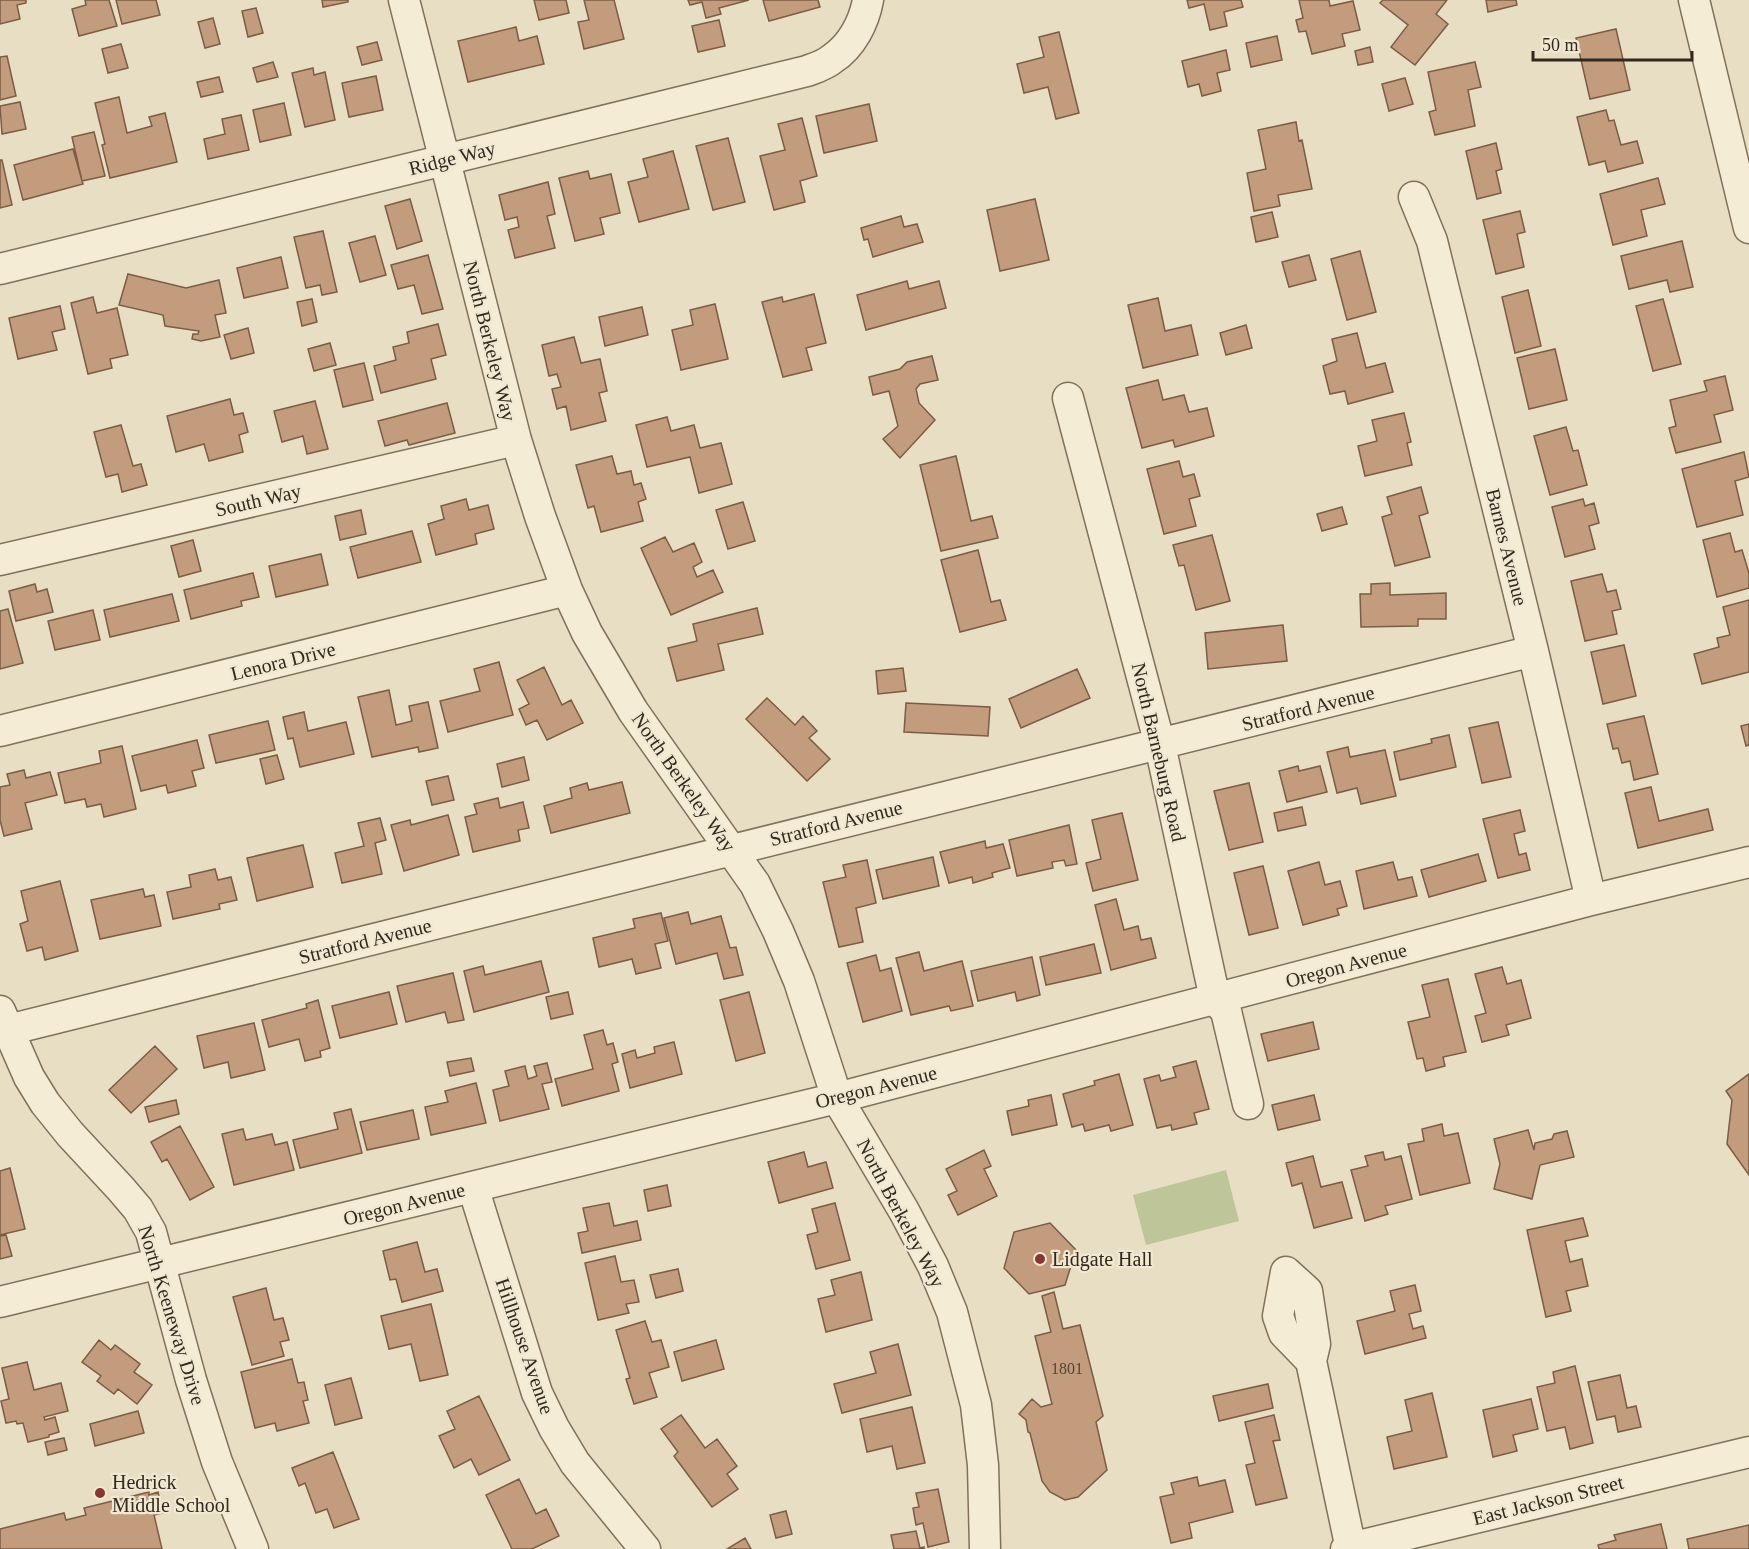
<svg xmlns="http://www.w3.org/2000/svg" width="1749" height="1549" viewBox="0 0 1749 1549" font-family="'Times New Roman',serif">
  <rect width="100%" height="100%" fill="#e8dec3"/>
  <path fill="#bec598" d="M1226,1170L1239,1221L1146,1245L1133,1195Z"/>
  <path fill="#c29c7d" stroke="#7c5c44" stroke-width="1.5" d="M0,0H26V3L17,5L20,19L0,24Z
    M85,0H109L117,26L79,36L72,9L86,5Z
    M116,0H156L160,15L122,24Z
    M322,0H348V2L323,7Z
    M534,0H566L569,13L539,20Z
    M584,0H614L624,39L584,49L578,22L589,20Z
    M688,0H749L719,8L721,14L706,18L702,2L690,5Z
    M763,0H818L820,7L769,21Z
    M1187,0H1241L1243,7L1224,12L1227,26L1210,30L1204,4L1189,8Z
    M1299,0H1329L1330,6L1353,1L1360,30L1342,34L1345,46L1312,54L1306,31L1299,32L1296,20L1303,18Z
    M1383,0H1447L1436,14L1448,24L1415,65L1391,47L1408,25L1380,3Z
    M1486,0H1516L1517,5L1488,12Z
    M256,8L263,33L248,37L242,11Z
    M213,18L220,44L205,48L198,22Z
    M719,20L725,46L698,52L692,26Z
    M516,27L519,41L537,36L544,64L468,82L458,41Z
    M1616,29L1630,90L1590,99L1576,38Z
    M1059,32L1079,113L1056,119L1048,87L1024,93L1017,64L1044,57L1039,37Z
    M1277,36L1282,60L1251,67L1246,43Z
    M377,42L382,60L362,65L357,47Z
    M121,44L128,68L108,73L102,49Z
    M1370,47L1373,62L1358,65L1355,51Z
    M1226,50L1230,70L1217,73L1221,91L1202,96L1199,84L1188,87L1182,61Z
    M7,56L16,96L0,100V57Z
    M273,62L278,77L257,82L253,68Z
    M1475,62L1481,87L1468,90L1475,126L1435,135L1429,112L1436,110L1428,72Z
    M313,68L314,75L325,72L335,120L305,127L292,73Z
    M376,76L383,110L349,117L342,83Z
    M219,77L223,92L201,97L197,82Z
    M1405,78L1413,104L1389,111L1382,84Z
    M119,97L127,133L152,126L149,117L165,113L177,162L110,178L102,145L105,144L95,103Z
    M20,102L26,129L2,134L0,106Z
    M284,103L291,135L260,142L253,110Z
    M869,104L877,141L824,153L816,116Z
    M1606,110L1609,121L1614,120L1621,145L1637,141L1643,163L1608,172L1605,161L1589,165L1577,117Z
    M241,115L249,150L208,159L204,139L225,134L222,119Z
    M802,118L817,176L800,181L805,202L774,210L760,156L785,150L778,124Z
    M1296,122L1299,141L1302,140L1312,189L1278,195L1280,206L1254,211L1247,173L1266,169L1258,130Z
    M94,132L105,176L82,181L72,137Z
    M728,138L745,202L713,210L696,146Z
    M1496,143L1502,169L1496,171L1501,193L1477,199L1466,151Z
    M73,149L83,184L23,200L14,165Z
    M673,151L689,209L639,222L628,182L648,177L643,159Z
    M0,160H2L12,205L0,208Z
    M588,171L590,179L611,174L620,213L600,218L604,234L575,241L559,178Z
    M1658,178L1665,204L1641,210L1647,236L1613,245L1600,194Z
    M548,182L555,214L547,216L555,248L515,258L508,230L519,227L517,217L505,220L499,195Z
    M410,199L422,241L397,249L385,206Z
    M1035,199L1049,260L1000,271L987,210Z
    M1520,211L1525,232L1517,234L1524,267L1496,274L1483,220Z
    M1272,212L1278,237L1256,242L1251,217Z
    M901,216L904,227L917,224L923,242L873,257L868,239L864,240L861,228Z
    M323,231L337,292L322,295L320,285L306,288L294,237Z
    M375,236L386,275L360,282L349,243Z
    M1682,241L1693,287L1670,292L1667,280L1629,289L1621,256Z
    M1360,251L1376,312L1347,320L1331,259Z
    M428,255L443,309L422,314L414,285L398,289L391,265Z
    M1309,255L1316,280L1289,287L1282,262Z
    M281,257L288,288L244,298L237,268Z
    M128,274L186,288L219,280L226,313L215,315L220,337L201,341L192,339L193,334H198L199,331L165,326L163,315L119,305Z
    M907,281L909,289L939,281L946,308L866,330L857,295Z
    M1528,290L1541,346L1515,353L1502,297Z
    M814,294L826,343L806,348L812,370L783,377L762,302L782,297L783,302Z
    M93,297L97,313L117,308L128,355L110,359L112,368L88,374L71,303Z
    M1158,298L1165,331L1191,325L1198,355L1143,368L1128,305Z
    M312,299L317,322L302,326L297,302Z
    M1663,299L1681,364L1653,371L1636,306Z
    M715,304L728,359L681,370L672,330L693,325L690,310Z
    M60,306L65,329L52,332L57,350L18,359L9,318Z
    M642,307L648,335L605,346L599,317Z
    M438,324L446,355L431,359L436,379L381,393L374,366L396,360L393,347L409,343L407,332Z
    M1246,325L1252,348L1226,355L1220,333Z
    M248,328L254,353L231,359L224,335Z
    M1357,333L1366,368L1385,363L1393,392L1348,404L1345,391L1330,394L1323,366L1337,361L1332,339Z
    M574,337L581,363L600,359L607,391L599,393L606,421L571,430L566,406L557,409L552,389L561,387L557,374L549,376L542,345Z
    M330,343L336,365L314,371L308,349Z
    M1555,349L1567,400L1529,409L1517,358Z
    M932,356L938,380L920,384L916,389L919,403L935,420L900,458L883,439L898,426L889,391L873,395L869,377L900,369L907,362Z
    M364,363L373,400L343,407L334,370Z
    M1725,376L1733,410L1714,415L1721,442L1676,453L1669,428L1676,426L1670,400L1707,391L1704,381Z
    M1158,380L1163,400L1184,395L1189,412L1207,408L1214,436L1175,447L1173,440L1142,448L1126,388Z
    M230,399L234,415L243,413L248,432L239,435L243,452L209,461L204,444L176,452L167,416Z
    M315,401L328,449L307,454L303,436L282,442L274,411Z
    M447,403L455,433L409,445L407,440L385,446L378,421Z
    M1404,413L1411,442L1407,443L1412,465L1365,476L1358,446L1377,441L1372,420Z
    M667,417L671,431L694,425L700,448L721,443L732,484L699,493L690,457L647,467L636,425Z
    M121,425L133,466L141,464L147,485L122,492L118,474L106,477L94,432Z
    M1566,427L1573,451L1578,450L1587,485L1550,495L1534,436Z
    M1744,452L1749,477L1735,481L1743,515L1697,527L1682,469Z
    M612,456L617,474L631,471L634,485L641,483L646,499L638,502L643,521L601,532L594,506L588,508L576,465Z
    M956,456L971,521L992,516L998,538L941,551L920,465Z
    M1179,461L1183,477L1194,474L1200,496L1189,499L1196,526L1164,534L1147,469Z
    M1421,487L1428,513L1419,516L1430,557L1395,566L1382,517L1392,514L1387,497Z
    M466,499L469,510L488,505L494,529L475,534L477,544L436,555L428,524L444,519L441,506Z
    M1583,499L1585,506L1594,503L1599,523L1589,526L1595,549L1565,557L1552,507Z
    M743,502L755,541L728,549L716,510Z
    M1342,507L1347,524L1322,531L1317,514Z
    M361,510L366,534L340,540L335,516Z
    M412,531L421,562L358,578L350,547Z
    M1730,533L1735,552L1742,550L1749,573V588L1717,597L1703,540Z
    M1212,535L1230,601L1196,610L1184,565L1179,566L1173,545Z
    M665,537L673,552L694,543L702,562L693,567L697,577L713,570L723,592L671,615L641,548Z
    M193,540L201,571L179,577L171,546Z
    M978,550L991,602L1000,600L1006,620L960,632L941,560Z
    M321,554L328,585L276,597L269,566Z
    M253,573L259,597L241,601L242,606L191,619L184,590Z
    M1602,574L1607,592L1616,590L1621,609L1612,611L1617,634L1585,641L1571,581Z
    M1390,583V595L1446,593V619H1418V626L1361,627L1360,594H1371V584Z
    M35,584L37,592L47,589L53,612L16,621L9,591Z
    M172,594L179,621L110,637L104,610Z
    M1749,600V672L1702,684L1694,654L1719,647L1717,638L1730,635L1723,607Z
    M757,608L763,634L718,644L724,670L677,681L668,648L697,641L693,624Z
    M8,609L23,663L0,669V611Z
    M93,610L100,640L55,650L48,621Z
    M1283,625L1287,661L1208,669L1205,633Z
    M1624,645L1636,696L1603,704L1591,652Z
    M499,662L513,715L448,732L440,701L480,691L474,669Z
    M544,667L562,705L571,700L583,723L547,740L537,720L526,725L519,709L529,704L517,680Z
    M903,668L906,691L878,694L876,671Z
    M1077,669L1090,698L1021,728L1009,699Z
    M389,690L396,725L412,721L409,706L428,702L438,748L419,752L418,747L372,757L358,697Z
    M767,698L795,725L803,716L817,731L809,738L830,759L807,781L746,719Z
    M906,703L990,707L988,736L904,732Z
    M304,712L308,731L346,722L354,754L300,767L293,738L288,739L283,717Z
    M1644,716L1658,774L1634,780L1630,761L1622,763L1618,748L1613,749L1607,724Z
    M268,721L275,750L216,763L209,735Z
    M1498,722L1511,777L1482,783L1469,728Z
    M1749,724V745L1746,746L1741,726Z
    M1449,735L1456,767L1400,780L1394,752L1432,743L1431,739Z
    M197,740L204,768L192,771L196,786L168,793L166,785L141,791L132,756Z
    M122,746L136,809L104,817L101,804L87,807L85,799L65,803L58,773L101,763L99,751Z
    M1348,747L1350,757L1385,750L1396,796L1361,804L1357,788L1337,793L1327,752Z
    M277,755L284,779L266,784L260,759Z
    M524,757L529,780L502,787L497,764Z
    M1298,766L1299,771L1320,766L1327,792L1287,802L1279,771Z
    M24,770L26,778L50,772L57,795L25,803L32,829L4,836L0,820V787L10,785L7,774Z
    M448,776L454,800L432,805L426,781Z
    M622,782L630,813L551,833L544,806L572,798L570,788L587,783L589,790Z
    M1249,783L1263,842L1229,850L1214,791Z
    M1651,787L1659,821L1708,809L1713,830L1638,848L1625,793Z
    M498,798L500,808L523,802L529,828L518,830L520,841L473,852L465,817L477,814L474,804Z
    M1302,807L1306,825L1278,831L1274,813Z
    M1520,810L1525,831L1514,834L1519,855L1526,853L1530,870L1498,878L1483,819Z
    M1122,813L1138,880L1093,891L1086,863L1101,859L1092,820Z
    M448,815L459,855L404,871L391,825L410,820L411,825Z
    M380,818L386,840L375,843L382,874L342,883L335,853L364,846L358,823Z
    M1069,825L1077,864L1066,866L1064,860L1052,862L1053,868L1017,876L1009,840Z
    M985,841L986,848L1003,844L1010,868L992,873L993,877L973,883L972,877L949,883L940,852Z
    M303,845L313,887L257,901L247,858Z
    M1478,854L1486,881L1429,897L1421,870Z
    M933,857L939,886L883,899L876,870Z
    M867,860L876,903L856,908L863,942L839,947L823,882L846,877L843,865Z
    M1319,862L1325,885L1340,881L1347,906L1337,909L1339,915L1303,925L1288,871Z
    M1393,862L1398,880L1412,877L1417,896L1364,909L1356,871Z
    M1263,866L1278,928L1249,935L1234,873Z
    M215,869L218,880L231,877L237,900L219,904L220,909L173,919L167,892L191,887L189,875Z
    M60,881L78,951L45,960L42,947L27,951L20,924L28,921L21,891Z
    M143,889L145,897L154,895L161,926L100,939L91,900Z
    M1116,899L1124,930L1138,926L1141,940L1151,938L1156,958L1111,970L1095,905Z
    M688,912L691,924L721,916L730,948L736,947L743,975L724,979L717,953L676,964L664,918Z
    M661,913L668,941L655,944L661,968L636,974L632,959L599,967L593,938L635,928L633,919Z
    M1094,944L1101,973L1046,985L1040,957Z
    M919,952L924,971L962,961L973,1006L951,1011L949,1006L911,1015L896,958Z
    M876,955L880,971L891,968L902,1011L863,1022L847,963Z
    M1032,957L1040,995L1017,1001L1015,992L978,1001L971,971Z
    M541,961L549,992L474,1012L464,971L483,966L485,975Z
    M1502,967L1507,984L1521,980L1531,1018L1506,1025L1509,1035L1482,1042L1475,1016L1486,1013L1475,974Z
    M453,973L464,1020L448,1023L445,1012L406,1022L397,986Z
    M1448,979L1466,1052L1443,1057L1445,1066L1426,1071L1423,1058L1417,1059L1408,1022L1430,1017L1422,985Z
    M389,992L397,1024L340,1038L332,1006Z
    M568,992L573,1014L551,1019L546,997Z
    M749,992L765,1053L736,1061L720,1000Z
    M318,1000L330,1048L320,1051L321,1057L305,1061L299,1039L269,1047L262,1020L307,1008L306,1004Z
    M1313,1022L1319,1049L1268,1061L1261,1034Z
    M254,1023L265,1070L231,1078L228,1062L204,1068L197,1036Z
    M603,1030L607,1045L613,1043L618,1062L612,1064L619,1091L562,1106L555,1079L593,1069L584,1035Z
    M674,1042L682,1074L630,1088L622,1054L635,1050L637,1058L655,1053L654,1047Z
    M155,1046L177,1069L131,1113L109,1090Z
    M471,1058L474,1071L450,1076L447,1062Z
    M1196,1061L1209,1109L1194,1113L1197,1124L1172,1130L1171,1125L1157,1128L1144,1079L1159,1075L1161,1081L1176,1077L1173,1067Z
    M547,1063L552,1082L542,1084L549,1109L500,1121L493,1090L509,1086L505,1071L525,1066L528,1079L537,1076L534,1066Z
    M1119,1074L1133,1125L1111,1131L1109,1125L1085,1131L1083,1124L1072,1127L1063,1094L1095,1085L1094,1081Z
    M1749,1074V1175L1727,1144L1732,1100L1726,1091Z
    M476,1083L486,1123L431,1135L425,1107L448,1102L445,1091Z
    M1051,1095L1057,1125L1012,1135L1007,1111L1029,1106L1028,1100Z
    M1314,1095L1320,1120L1278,1130L1272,1105Z
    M176,1100L179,1114L149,1122L145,1107Z
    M351,1109L362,1153L300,1168L293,1140L338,1129L334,1113Z
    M413,1110L419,1139L367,1150L360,1122Z
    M1442,1124L1444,1136L1458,1133L1470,1183L1420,1195L1408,1144L1424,1141L1422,1129Z
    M180,1126L214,1187L190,1200L167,1159L162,1162L151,1142Z
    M243,1129L246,1140L272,1134L275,1145L287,1142L294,1170L234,1185L222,1134Z
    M1528,1130L1534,1150L1535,1143L1552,1139L1554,1134L1567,1131L1574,1157L1540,1165L1532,1199L1494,1189L1500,1164L1494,1139Z
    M984,1150L991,1166L984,1169L997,1196L958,1215L948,1195L957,1191L946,1169Z
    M804,1152L808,1167L826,1162L833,1188L779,1203L768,1162Z
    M1383,1152L1385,1160L1401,1156L1412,1199L1385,1206L1388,1214L1365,1221L1351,1170L1368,1166L1365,1156Z
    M1313,1156L1321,1187L1342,1182L1352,1218L1314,1228L1302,1183L1292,1186L1286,1163Z
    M10,1168L25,1229L0,1235V1171Z
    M667,1185L671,1206L648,1211L644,1190Z
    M609,1203L614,1226L637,1221L641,1240L582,1253L578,1233L588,1231L583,1208Z
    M835,1203L850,1260L816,1269L807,1235L818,1232L812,1209Z
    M1583,1218L1588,1236L1565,1241L1570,1262L1582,1259L1588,1286L1566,1291L1571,1311L1546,1317L1527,1230Z
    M1050,1223L1076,1250L1065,1285L1029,1294L1004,1268L1014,1232Z
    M6,1235L12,1256L0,1259V1236Z
    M417,1242L425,1272L437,1269L443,1291L402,1302L396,1279L390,1280L383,1251Z
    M615,1256L621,1282L634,1280L639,1302L626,1304L629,1313L598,1320L585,1263Z
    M678,1269L683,1291L656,1298L650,1275Z
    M861,1272L872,1320L826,1332L818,1299L835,1295L831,1280Z
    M1415,1285L1421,1311L1409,1314L1413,1329L1423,1326L1426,1338L1365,1354L1357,1321L1395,1311L1390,1291Z
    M266,1288L274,1320L283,1318L289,1340L280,1342L284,1356L252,1365L233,1297Z
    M1054,1292L1063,1329L1080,1325L1103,1416L1096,1422L1107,1470L1078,1497L1065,1500L1050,1492L1042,1481L1030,1433L1028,1432L1026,1420L1019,1414L1032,1399L1041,1407L1052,1404L1035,1336L1051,1332L1042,1296Z
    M431,1304L448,1375L420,1381L411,1344L389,1349L381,1316Z
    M645,1321L652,1342L661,1340L669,1367L649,1373L657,1397L634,1404L626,1379L630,1378L616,1330Z
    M99,1340L111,1350L115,1345L140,1364L134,1372L152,1385L137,1404L118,1389L114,1394L97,1381L101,1376L82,1362Z
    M716,1340L724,1369L682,1381L674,1352Z
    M898,1344L911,1395L842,1413L834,1384L876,1373L870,1352Z
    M292,1359L298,1383L304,1382L308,1400L303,1401L309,1423L277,1431L275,1423L255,1428L241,1372Z
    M27,1362L34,1390L61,1383L68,1411L44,1417L45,1420L55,1417L59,1432L49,1435V1437L28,1442L23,1423L17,1424L16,1421L6,1423L1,1401L9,1399L2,1368Z
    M1575,1366L1593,1443L1570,1449L1565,1427L1547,1431L1537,1387L1555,1383L1553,1372Z
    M1620,1375L1627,1408L1636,1406L1641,1427L1618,1432L1615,1416L1597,1420L1588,1382Z
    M351,1378L362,1418L335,1425L325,1385Z
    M1268,1384L1273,1408L1219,1421L1213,1396Z
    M1432,1393L1447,1457L1394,1469L1387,1437L1412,1431L1405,1400Z
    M479,1396L510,1460L479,1475L471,1459L454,1468L439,1436L455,1429L447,1411Z
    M1531,1399L1538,1429L1513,1435L1517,1451L1493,1457L1483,1410Z
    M912,1407L925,1463L897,1469L892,1446L867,1452L860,1419Z
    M138,1411L144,1433L95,1446L90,1424Z
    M681,1415L705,1448L717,1439L737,1466L727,1474L738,1489L712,1507L674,1456L678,1452L661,1429Z
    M1274,1415L1280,1440L1273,1441L1287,1498L1256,1505L1246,1465L1255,1463L1245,1422Z
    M64,1438L67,1450L48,1455L45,1442Z
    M333,1452L359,1519L334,1528L327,1509L316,1513L305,1483L299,1486L292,1468Z
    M1197,1477L1199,1486L1225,1480L1233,1512L1189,1523L1192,1538L1171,1543L1160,1497L1174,1494L1171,1483Z
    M519,1479L536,1514L546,1509L559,1536L532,1549H512L486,1495Z
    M938,1489L949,1542L928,1547L923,1523L916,1525L913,1508L919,1507L916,1493Z
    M149,1492V1495L158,1492L163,1513L154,1515L162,1549H0V1529L64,1513L66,1520L86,1515L84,1508Z
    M786,1511L792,1534L776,1538L770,1515Z
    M1661,1524L1667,1549H1599L1598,1545L1616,1540L1614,1535Z
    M1749,1525V1549H1689L1687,1539Z
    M916,1531L920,1548L924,1547V1549H894L891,1535Z
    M745,1538L751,1549H727Z"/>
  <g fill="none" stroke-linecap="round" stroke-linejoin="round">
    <g stroke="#80705c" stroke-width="33">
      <path id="minor" d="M404,0L516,440L540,516L567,590L587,633L633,711L755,884L778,931L799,981L837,1098L904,1211L933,1266L952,1312L976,1405L983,1465L985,1549
        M1694,0L1749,228
        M1414,197L1432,241L1533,651L1591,900
        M0,269L807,71C815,68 825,65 832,59C852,46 864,22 868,0
        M1068,398L1160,745L1215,999L1226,1011L1248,1104
        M0,560L516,440
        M0,731L567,590
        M0,1011L29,1077L45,1103L70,1134L121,1189L138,1209L151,1232L191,1380L217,1462L253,1549
        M0,1032L1533,651
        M473,1187L537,1393L554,1428L575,1463L645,1549
        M1286,1272L1307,1291L1315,1344L1311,1361L1351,1549
        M1286,1272L1278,1316L1284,1333L1311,1361
        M0,1302L837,1098L1591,900L1749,862
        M1346,1549L1749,1452"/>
    </g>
    <use href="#minor" stroke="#f4ecd5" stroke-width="30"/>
  </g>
  <g fill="#883533" stroke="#f1e8d1" stroke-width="2">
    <circle cx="1040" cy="1259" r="6"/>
    <circle cx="100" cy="1493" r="6"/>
  </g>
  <g text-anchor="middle" stroke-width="4.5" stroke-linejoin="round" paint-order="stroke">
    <g font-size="16" fill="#564536">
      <text x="1067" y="1374">1801</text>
    </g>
    <g font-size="20" fill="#32281e" stroke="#f1e8d1">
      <text transform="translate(452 158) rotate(-14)" y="7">Ridge Way</text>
      <text transform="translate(490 341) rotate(76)" y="7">North Berkeley Way</text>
      <text transform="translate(258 500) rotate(-13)" y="7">South Way</text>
      <text transform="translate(1507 547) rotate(76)" y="7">Barnes Avenue</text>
      <text transform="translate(283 661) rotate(-14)" y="7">Lenora Drive</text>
      <text transform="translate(1308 708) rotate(-14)" y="7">Stratford Avenue</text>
      <text transform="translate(1159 752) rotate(77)" y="7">North Barneburg Road</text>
      <text transform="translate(684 782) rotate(55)" y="7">North Berkeley Way</text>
      <text transform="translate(836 823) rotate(-14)" y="7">Stratford Avenue</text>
      <text transform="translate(365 941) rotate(-14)" y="7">Stratford Avenue</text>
      <text transform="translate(1346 965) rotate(-15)" y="7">Oregon Avenue</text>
      <text transform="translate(876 1087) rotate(-14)" y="7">Oregon Avenue</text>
      <text transform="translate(404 1204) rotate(-14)" y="7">Oregon Avenue</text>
      <text transform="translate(901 1213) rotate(62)" y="7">North Berkeley Way</text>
      <text transform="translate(172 1315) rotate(73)" y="7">North Keeneway Drive</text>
      <text transform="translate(525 1346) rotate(71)" y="7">Hillhouse Avenue</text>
      <text transform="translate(1548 1500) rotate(-14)" y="7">East Jackson Street</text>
    </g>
    <g font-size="20" fill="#32281e" stroke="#f1e8d1" text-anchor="start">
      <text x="1052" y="1266">Lidgate Hall</text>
      <text x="112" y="1489">Hedrick<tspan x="112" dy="23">Middle School</tspan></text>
    </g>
  </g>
  <path d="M1533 51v9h159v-9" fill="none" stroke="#32281e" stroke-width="3"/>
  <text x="1542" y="51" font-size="18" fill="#32281e" stroke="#f1e8d1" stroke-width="4.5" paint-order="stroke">50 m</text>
</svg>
